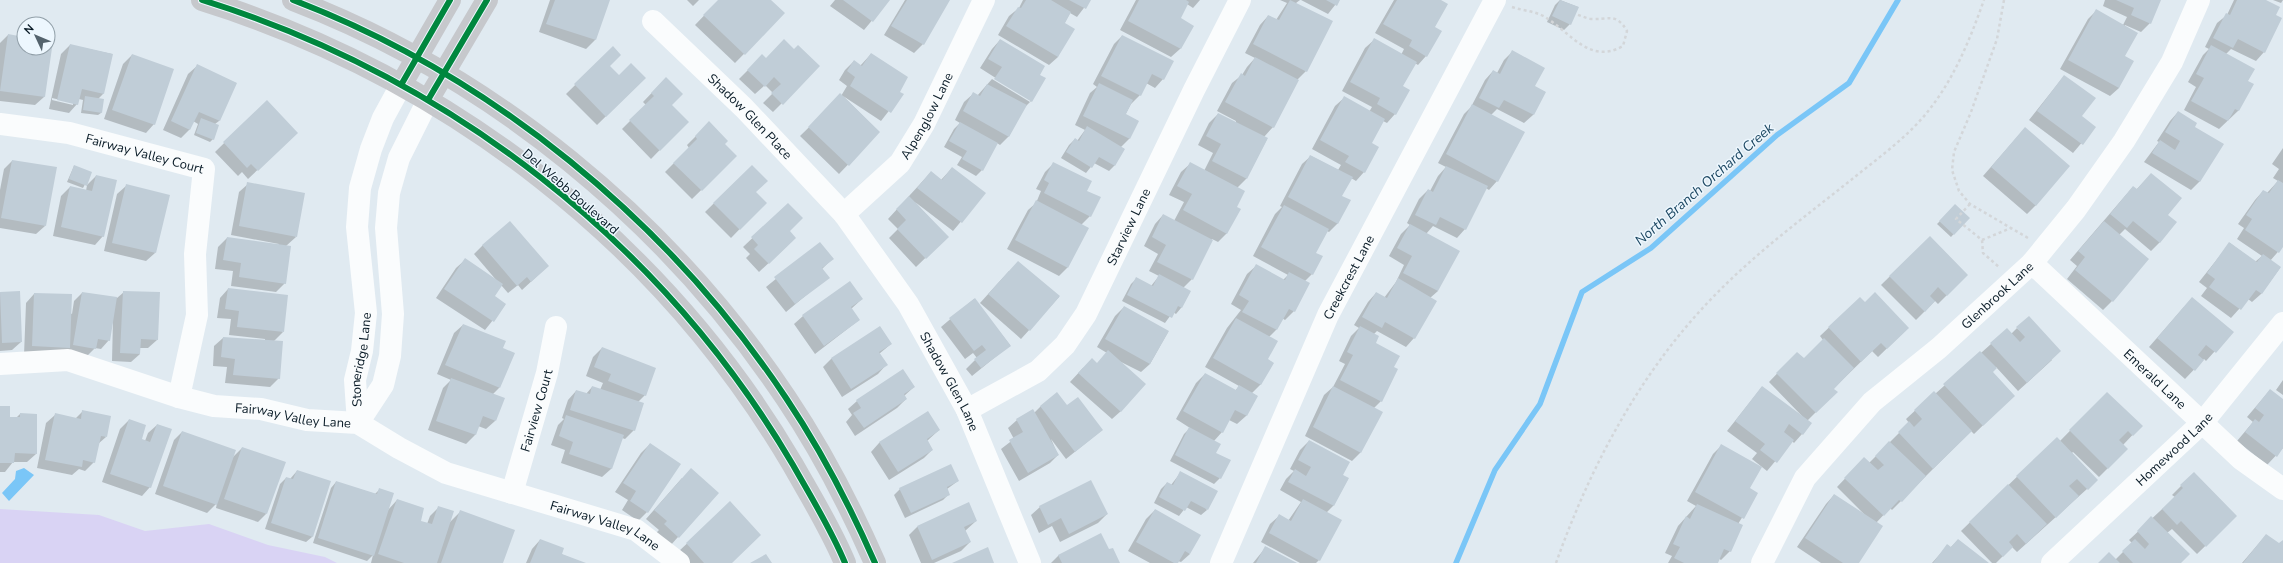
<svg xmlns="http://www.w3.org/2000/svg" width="2283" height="563" viewBox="0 0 2283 563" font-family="'Nunito Sans',sans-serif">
  <rect width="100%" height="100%" fill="#e0eaf1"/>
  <path fill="#d9d3f4" d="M0,509L99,515L145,531L209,524L268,545L325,557L337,563H0Z"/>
  <path fill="#7ac6f7" d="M24,468L34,475L9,501L2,493L15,479L16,471Z"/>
  <path fill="#0003" fill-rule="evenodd" d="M550,0H609L595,40L586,49L539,32Z
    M687,0H699L693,6Z
    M719,0H770L784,13L735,63L695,25Z
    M835,0H889L864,30L830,6Z
    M905,0H949L923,44L914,53L884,35Z
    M1023,0H1090L1077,17L1070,13L1064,24L1058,57L1049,65L998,35L1009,16L1019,8Z
    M1136,0H1200L1193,8L1187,4L1179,19L1192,26L1180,49L1171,57L1120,30Z
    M1280,0H1300L1296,3L1306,71L1297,80L1273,127L1264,137L1267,139L1246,179L1237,188L1236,207L1227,233L1218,242L1212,239L1192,279L1183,288L1190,292L1181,308L1176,314L1173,312L1165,323L1122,301L1131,284L1136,279L1151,286L1159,276L1149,271L1158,254L1144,246L1155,224L1163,215L1174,221L1184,202L1169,195L1181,172L1190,164L1204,171L1213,153L1198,145L1209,123L1218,114L1236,123V121L1217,111L1232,83L1242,75L1247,67L1255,58L1245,53L1260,25L1268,16L1276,20L1287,3Z
    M1301,0H1339L1328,14Z
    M1394,0H1439L1426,56L1418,65L1415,63L1402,86L1395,114L1387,123L1383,121L1370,143L1364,172L1356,181L1351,178L1341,196L1338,223L1329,232L1327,231L1315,253L1312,274L1305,281L1294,311L1285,320L1282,318L1276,330L1269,337L1261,384L1252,393L1257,396L1246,416L1237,424L1229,420L1222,432L1214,441L1220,478L1214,484L1170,461L1184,434L1190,428L1176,419L1196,383L1205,374L1235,391L1239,386L1205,367L1227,328L1241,310L1231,304L1247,274L1256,266L1283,280L1288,275L1253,256L1275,214L1282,207L1280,206L1302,164L1311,156L1338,170L1341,165L1312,149L1335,106L1344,98L1369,112L1372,107L1342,91L1365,48L1374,40L1401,55L1404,49L1375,33Z
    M1560,0L1578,7L1570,24L1564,30L1547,22L1555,5Z
    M2105,0H2160L2150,23L2141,32L2125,25L2124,57L2119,88L2110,96L2060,69L2088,19L2096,11L2123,25L2127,17L2103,6Z
    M2234,0H2263L2274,16L2264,52L2256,61L2231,49L2226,54L2247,81L2239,110L2219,129L2184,110L2196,87L2188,82L2203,55L2209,49L2205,47L2217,23L2227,15Z
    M2273,0H2283L2281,3Z
    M8,35L24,38V48H48V41L52,42L44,97L35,105L0,101V43Z
    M1122,36L1163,79L1155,88L1146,83L1140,95L1131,104L1125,115L1138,121L1129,139L1121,147L1124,149L1114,166L1109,171L1094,163L1086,173L1061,158L1069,145L1075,139L1077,141L1085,130L1075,125L1090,93L1097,87L1093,84L1114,44Z
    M1000,40L1039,75L1031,101L1024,108L1009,136L1000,145L997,143L982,170L976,176L957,165L962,157L944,147L954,129L960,123L955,120L964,102L973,94L977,96L992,79L1030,102V100L980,68L992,49Z
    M70,45L112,54L103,94L98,99L101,113L98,115L81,113L83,100L79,99L77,104L69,113L49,109L61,54ZM52,98L73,103V105L52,100Z
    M613,48L608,66L619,76L645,78L597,125L566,94Z
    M1512,52L1534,87L1545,92L1533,115L1524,123L1497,109L1491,115L1497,181L1489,190L1486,188L1465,229L1457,238L1433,226L1426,234L1438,291L1430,298L1414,338L1406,347L1377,331L1374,334V344L1393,368L1381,401L1374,408L1360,453L1352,461L1305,436L1324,395L1333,387L1345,364L1339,361L1351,336L1359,328L1354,325L1368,302L1376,293L1384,298L1396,282L1404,265L1389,256L1401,234L1410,225L1407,223L1419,199L1428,190L1430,191L1438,176L1446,167L1438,163L1464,114L1471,107L1485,80L1493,71L1497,73L1504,60Z
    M871,54L898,92L902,94L881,121L843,96L879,132L839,174L800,136L841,96L847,86L839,80L845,70L854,61L860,66Z
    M132,55L154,124L146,133L104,119L123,64Z
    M762,56L766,59L819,66L773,112L763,103L773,93L765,85L755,94L739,79Z
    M197,66L236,83L219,121L215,124L213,139L210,142L194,135L198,124L193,121L190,129L181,138L163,130L188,74Z
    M2064,76L2080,117L2095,127L2073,153L2029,120Z
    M666,78L671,105L687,122L651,159L622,129L646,105L643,102Z
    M266,102L288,141L248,179L242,172L238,176L215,152Z
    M2178,112L2194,127L2200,181L2191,190L2144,162L2159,142L2157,141L2170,121Z
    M709,123L724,144L736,156L692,199L665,172L689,148L687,145Z
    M2025,128L2036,205L2027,214L1983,176Z
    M2283,148V246L2270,261L2280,268L2261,294L2252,302L2248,299L2231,318L2201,296L2207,288L2199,282L2230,243L2255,262L2262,256L2237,239L2244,228L2238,224L2255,200L2263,191L2267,193L2278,181L2273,178L2279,169L2272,164Z
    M12,161L45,226L36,234L0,228V190L4,169Z
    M1054,163L1086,191L1090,216L1081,225L1067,268L1059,276L1007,249L1028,210L1036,203L1041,191L1036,189L1045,172Z
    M74,166L91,173L83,188L67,182Z
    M752,166L755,192L765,203L731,238L705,212Z
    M952,168L984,194L953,231L915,202L947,237L916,267L889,238L898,229L888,219L931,172L941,180Z
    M2151,174L2160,242L2151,251L2125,229L2119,235L2112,301L2103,310L2067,279L2077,266L2070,260L2125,196L2133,187L2136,190Z
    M96,176L103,236L95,245L53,236L61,196L70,187L86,191L87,185Z
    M248,184L296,237L286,246L285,283L276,292L231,286L233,271L215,269L218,247L227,238L278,245L279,244L231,235L239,192Z
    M126,186L155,253L146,261L104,251L117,194Z
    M788,204L787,246L759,272L746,258L750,254L743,247Z
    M1955,206L1968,218L1951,237L1937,224Z
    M1930,237L1967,275L1938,304L1935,301L1916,320L1881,285Z
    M820,243L832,259L822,269L828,277L786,312L766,287Z
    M483,245L548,266L522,290L518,285L508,293L501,285L493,297L505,305L485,330L436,298L456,268L465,260L497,281L474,254Z
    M1009,271L1059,297L1021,339L980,303Z
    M228,289L283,332L273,342L279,378L270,387L225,383L227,367L213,366L214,346L223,338L265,341V339L229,335L231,319L217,318L220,298Z
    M19,292L21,342L12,350L0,351V293Z
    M124,292L157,340L148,348H140V354L131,362L112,361L113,319L109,340L101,349L95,348L86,357L24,355L26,303L34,294L72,314L74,301L82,293L117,298Z
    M1860,298L1865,303L1908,328L1878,357L1872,351L1833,389L1836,392L1807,421L1802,434L1794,443L1792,441L1767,471L1752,459L1757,453L1727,431L1762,387L1803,417L1769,382L1797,353L1804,359L1823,340L1820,336Z
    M862,299L851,309L859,320L815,354L794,324L803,316Z
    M974,299L1010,345L972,376L966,369L977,358L973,353L965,359L941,327Z
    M1124,307L1168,332L1150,364L1141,372L1119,361L1121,411L1112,419L1070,382L1083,368L1097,364L1107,353L1097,347L1115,316Z
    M2184,307L2232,332L2206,361L2204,359L2185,379L2149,347Z
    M463,325L502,348L499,388L492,395L495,421L486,429L478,426L475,435L466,444L428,430L443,388L451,380L437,374L454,333Z
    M880,327L891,344L879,354L886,365L878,374L842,397L823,367L831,359Z
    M2017,328L2052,360L2018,391L1996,367L1991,372L2005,404L1974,434L1971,431L1892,510L1890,508L1876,523L1858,563H1821L1797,547L1826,504L1834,495L1865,515L1837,487L1856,467L1869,463L1909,423L1906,419L1934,393L1935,394L1991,344L2011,334Z
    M602,348L645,395L638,402L634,430L625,439L622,438L611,469L602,477L561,463L565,450L551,445L558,425L564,419L562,418L568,400L576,391L586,394L592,387L600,390L603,383L586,376L593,357Z
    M2283,380V395L2276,390Z
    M914,387L904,396L906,399L897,408L855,436L846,422L852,415L848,409L857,401Z
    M2270,390L2283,401V448L2267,465L2237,441L2253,422L2247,417Z
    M2107,393L2141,426L2123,445L2127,449L2099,477L2073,452L2072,453L2097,480L2017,552L2012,547L1996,563H1992L1961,531L2057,438L2060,441Z
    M1041,406L1067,407L1102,430L1066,459L1051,439L1058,455L1050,463L1019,481L1001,449L1014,439L1008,428L1017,420L1034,413Z
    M0,407L9,418H16L20,414L36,454L27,462H13L5,472H0Z
    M83,411L106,437L98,444L94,462L85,471L79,469L72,475L37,468L46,423L55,415L75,419Z
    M928,413L939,430L927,441L932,450L924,458L889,480L871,452L879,443Z
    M129,420L140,439L145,441L148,433L157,425L150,487L142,496L102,482L120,429Z
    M182,432L232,458L242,448L266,514L258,522L216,508L217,503L207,513L155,494L174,440Z
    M1309,441L1342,475L1348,479L1333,506L1326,513L1319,560L1316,563H1300L1261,542L1270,524L1279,516L1288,521L1301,502L1280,490L1286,479L1294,471L1290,469L1300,450Z
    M650,444L647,512L638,521L622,510L628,500L615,492L641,453Z
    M1721,446L1748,489L1757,494L1738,524L1730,551L1721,560L1718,558L1716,563H1668L1672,556L1665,553L1678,526L1696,506L1687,501L1713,454Z
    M297,471L312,537L306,542L265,529L280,484L286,478L290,479Z
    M1181,472L1207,510L1201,515L1186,507L1179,516L1154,503L1161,489L1167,483L1171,485Z
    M2194,473L2236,516L2197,554L2172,529L2167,533L2180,563H2099L2115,560L2132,543L2129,540L2175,497L2172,495Z
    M682,478L678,537L670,546L656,533L659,530L646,519Z
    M958,481L947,489L949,494L943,500L905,518L894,495L900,489Z
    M336,482L375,494L379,490L388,510L397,500L419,521L427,524L430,516L439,507L450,522L461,511L502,563H371L373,555L367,561L313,543L331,488Z
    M730,503L731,563H688L678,552Z
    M1040,507L1107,514L1098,523L1060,542L1052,526L1039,533L1031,515Z
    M1155,510L1190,554L1181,562L1178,561L1177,563H1150L1128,551L1146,519Z
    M976,521L965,531L970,542L961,551L934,563H921L909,535L917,527Z
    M2266,535L2278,544L2283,541V563H2242Z
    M540,540L561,554L583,563H526L532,549Z
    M1958,540L1987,563H1932L1948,545L1950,548Z
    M1266,547L1295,563H1253Z
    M1059,555L1119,563H1051Z"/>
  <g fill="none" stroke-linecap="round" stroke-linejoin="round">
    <path stroke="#7ac6f7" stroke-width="5.5" d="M1456,563L1495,470L1540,404L1582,292L1651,248L1777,135L1849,83L1898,0"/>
  </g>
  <path fill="#c0cdd7" d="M555,0H610L596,40L546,24Z
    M718,0H771L785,13L745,55L703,15Z
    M843,0H890L873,22Z
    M907,0H950L924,45L891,26Z
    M1026,0H1051L1071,12L1065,23L1075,29L1058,57L1006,26L1018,7L1021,8Z
    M1069,0H1091L1086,9Z
    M1139,0H1186L1189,2L1181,18L1194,26L1181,49L1128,21Z
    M1290,0L1333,21L1307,72L1253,44L1268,15L1279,20Z
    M1326,0H1340L1337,6Z
    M1397,0H1441L1448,4L1435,27L1442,31L1427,57L1409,46L1412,40L1383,24Z
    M1560,0L1579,7L1571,25L1552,16Z
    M2116,0H2161L2151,24L2131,15L2134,8Z
    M2237,0H2266L2280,7L2276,15L2282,18L2265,53L2238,39L2233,48L2213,38L2226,13L2230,15Z
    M2096,9L2138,33L2125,56L2134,61L2119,88L2068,60Z
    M8,34L24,37V48H48V40L53,41L45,97L0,91Z
    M1122,35L1174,61L1164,80L1152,74L1141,96L1101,76Z
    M1374,38L1417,62L1403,86L1410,90L1396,115L1377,104L1380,98L1350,82Z
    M784,39L794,49L798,45L820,66L783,105L771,93L781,84L774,77L765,87L747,70L762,54L766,58Z
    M1000,39L1045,66L1040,75L1046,78L1032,102L994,79L1002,67L988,59Z
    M70,44L113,54L104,94L82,89L78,105L57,100Z
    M2211,45L2255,69L2248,81L2254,84L2239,111L2235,109L2228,121L2191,101L2204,78L2196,74Z
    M613,46L621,55L610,66L619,75L631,63L646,78L606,117L574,84Z
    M1512,50L1545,68L1535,86L1546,92L1534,115L1504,100L1499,108L1479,98L1493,70L1500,74Z
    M871,53L908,77L900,92L904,94L891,113L850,86L855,77L847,71L854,60L862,66Z
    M132,54L174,69L155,125L112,110Z
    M1255,57L1299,80L1274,128L1225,102L1241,73L1245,76Z
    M197,64L237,83L220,121L199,112L190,130L171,121Z
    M2064,75L2096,98L2082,116L2096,127L2083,145L2037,111Z
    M666,77L683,94L672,105L689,122L660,151L629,120L654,96L651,93Z
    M1099,83L1133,100L1126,114L1139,121L1130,139L1083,116Z
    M987,84L1027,105L1009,137L963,111L973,92L980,96Z
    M840,93L880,132L849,166L808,127Z
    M85,96L104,99L102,113L83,110Z
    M1344,96L1385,119L1372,143L1379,147L1365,173L1345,162L1349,156L1320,140Z
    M267,100L298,133L258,171L251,164L247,168L223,142Z
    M1472,104L1525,132L1498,182L1446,154Z
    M2178,111L2197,123L2195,127L2224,144L2200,182L2152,153L2160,140L2175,150L2180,141L2165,132Z
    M1218,113L1268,138L1247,179L1212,161L1221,144L1206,136Z
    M201,118L219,125L214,140L196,133Z
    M709,121L728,141L725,144L737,156L702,191L673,163L697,139L695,136Z
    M960,122L998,143L983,171L962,159L967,151L949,141Z
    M1087,126L1125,149L1115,166L1099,157L1092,168L1066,152L1075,138L1079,141Z
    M2025,127L2070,166L2036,206L1991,167Z
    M1310,155L1353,177L1342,196L1351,200L1338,224L1288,197Z
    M12,160L57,167L46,226L1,218Z
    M1053,162L1092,181L1087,191L1101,197L1091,217L1044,193L1049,183L1044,180Z
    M1190,162L1245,191L1237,207L1241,209L1227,234L1183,210L1192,194L1177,186Z
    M74,165L92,172L87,186L69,179Z
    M752,165L768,181L756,192L767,203L740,230L713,203Z
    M1446,166L1488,186L1466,230L1440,217L1436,225L1415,215L1428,189L1433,192Z
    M952,167L986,193L962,223L917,188L931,171L942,180Z
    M2151,173L2182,198L2168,215L2177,222L2160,243L2133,221L2127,228L2110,214L2133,186L2137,189Z
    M96,175L117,180L104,237L61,227L70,186L92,191Z
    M2278,180L2283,183V247L2279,253L2245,230L2252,219L2246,215L2263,190L2269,193Z
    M247,182L305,193L297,237L239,226Z
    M126,184L170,195L156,253L112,243Z
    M909,196L949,237L926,259L897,229L906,220L896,209Z
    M1036,200L1089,228L1068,268L1015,240Z
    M788,203L803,218L790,231L796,238L769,264L754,249L758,245L751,237Z
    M1955,204L1970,218L1954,235L1939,221Z
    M1284,205L1329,229L1316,253L1323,256L1313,275L1261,247Z
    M1163,214L1213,240L1193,280L1157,262L1166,245L1152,237Z
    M510,221L549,266L531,282L527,277L517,286L482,245Z
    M2104,221L2149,259L2113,302L2075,270L2085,257L2078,251Z
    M1410,224L1460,251L1438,291L1403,273L1412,256L1397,248Z
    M1930,236L1968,275L1947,296L1938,287L1930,296L1935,301L1925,312L1889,276Z
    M227,237L291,246L286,284L239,277L241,263L223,260Z
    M820,242L834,259L822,268L830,278L795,304L774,277Z
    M2229,242L2257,262L2263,254L2281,267L2262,294L2256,290L2241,310L2209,287L2215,279L2207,273Z
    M465,258L503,284L495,296L506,304L494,322L444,289Z
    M1018,261L1060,296L1030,331L988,294Z
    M1256,264L1285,280L1289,272L1310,283L1295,312L1289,309L1277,330L1242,312L1249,301L1239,295Z
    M1159,274L1191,291L1182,308L1178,306L1172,318L1127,295L1136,277L1153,286Z
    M1398,278L1437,301L1415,339L1385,322L1382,328L1362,317L1376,292L1387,298Z
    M850,281L863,299L851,307L860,320L824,346L802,315Z
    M228,288L288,295L284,332L237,327L239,311L225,309Z
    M20,291L22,342L2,343L0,292Z
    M123,291L160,292L158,340L141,339L140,354L120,353Z
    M82,292L117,297L110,341L98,339L96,349L73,345Z
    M1875,292L1909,328L1887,349L1881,343L1861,362L1828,327L1860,297L1865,302Z
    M34,293L72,294L70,348L32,346Z
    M2192,297L2234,332L2216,353L2206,345L2198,355L2204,360L2195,371L2157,338Z
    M975,298L1011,346L981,368L974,359L986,350L982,345L974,351L949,318Z
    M1124,306L1169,331L1150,364L1105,339Z
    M2029,316L2061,351L2027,383L1990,343L2007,328L2020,342L2025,337L2016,327Z
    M1236,318L1278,341L1268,359L1274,363L1261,385L1213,358Z
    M463,324L506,341L503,348L515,353L500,388L445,365Z
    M880,326L892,344L879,352L888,365L851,389L831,358Z
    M1360,326L1379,336L1376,343L1400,356L1394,367L1398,369L1382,402L1340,380L1353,355L1347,352Z
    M223,337L283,341L280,379L233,375L235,359L221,357Z
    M1824,338L1854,368L1834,389L1838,392L1816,413L1776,373L1797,352L1804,358Z
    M602,347L656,368L646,396L608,381L611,374L594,367Z
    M1108,350L1146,384L1121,412L1078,373L1092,358L1097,363Z
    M1980,351L1997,368L1993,372L2015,396L1983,426L1943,384Z
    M903,369L915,387L904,394L907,399L864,428L853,413L861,408L856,400Z
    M1205,373L1236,390L1239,385L1258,396L1247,416L1235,410L1223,433L1183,411Z
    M451,378L505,398L496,421L483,416L476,435L436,421Z
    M592,386L644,403L635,431L570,410L576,390L590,394Z
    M1333,386L1383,412L1361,453L1313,427Z
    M1762,386L1812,423L1803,435L1789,424L1784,432L1794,440L1777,463L1760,450L1765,444L1735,421Z
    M2270,389L2283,399V448L2277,457L2245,432L2255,419L2259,422L2264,415L2255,408Z
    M1934,391L1972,431L1933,469L1898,432L1909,421L1914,427L1922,419L1914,410Z
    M1057,392L1067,405L1078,397L1103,430L1075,452L1040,406Z
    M2107,392L2143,426L2133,436L2128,431L2119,440L2128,449L2108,469L2069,430Z
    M0,406H10V417H20V413L37,414V454L15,453L14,463H0Z
    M1033,409L1059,455L1028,473L1009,440L1023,432L1016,419Z
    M82,410L111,416L107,437L101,436L95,463L83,460L82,467L45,460L55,413L81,419Z
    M928,411L940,430L927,439L933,450L898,472L879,442Z
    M566,415L624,435L612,469L569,454L573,442L559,436Z
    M129,419L146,425L142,439L150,442L157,424L172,429L151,488L110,474Z
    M1189,427L1221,444L1216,453L1231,460L1221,479L1175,455Z
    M182,431L236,450L217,505L163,486Z
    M2057,437L2098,480L2088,490L2077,479L2069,486L2079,496L2056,518L2016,476Z
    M1309,440L1350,462L1343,475L1349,478L1334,506L1288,482L1295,469L1306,476L1311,467L1298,460Z
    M1889,441L1926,476L1902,502L1899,500L1884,516L1844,478L1864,457L1878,470L1884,465L1875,456Z
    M650,443L681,464L648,513L630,501L636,491L623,483Z
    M1721,444L1762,467L1750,488L1758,493L1744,519L1695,492Z
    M242,447L286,462L267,514L224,499Z
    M951,464L959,481L947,487L950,495L911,513L899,488Z
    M691,468L719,493L679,538L664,524L667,521L654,510Z
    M297,470L331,481L313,537L271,523L286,477L293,479Z
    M1180,471L1218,491L1208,510L1191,501L1185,511L1159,497L1167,482L1173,485Z
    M2194,472L2237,516L2206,547L2181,521L2177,525L2162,509L2183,488L2180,485Z
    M1091,480L1108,514L1069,534L1061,518L1048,525L1039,506Z
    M336,481L377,494L379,488L394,493L374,556L318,538Z
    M2008,484L2047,524L2026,544L2017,534L2009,542L2013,547L2003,557L1969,522Z
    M1834,494L1883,526L1859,563H1843L1805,538Z
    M397,499L424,508L421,521L432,524L438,506L454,511L437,563H404L378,554Z
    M1303,499L1342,520L1320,561L1269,533L1279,514L1291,521Z
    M730,501L761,535L732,563H704L686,543Z
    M969,502L977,521L964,527L971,542L932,560L917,526Z
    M1697,504L1743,525L1731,552L1724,549L1718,563H1684L1674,558L1680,547L1673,544L1686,516L1690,519Z
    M1155,509L1201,535L1190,554L1185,551L1178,563H1174L1136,542Z
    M460,510L515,530L503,563H441Z
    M2151,516L2190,554L2181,563H2133L2122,551L2135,539L2145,549L2149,544L2137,531Z
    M1101,533L1109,549L1113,548L1120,563H1062L1058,555Z
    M2266,534L2279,543L2283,540V563H2243Z
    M540,539L564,548L562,554L586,563H530Z
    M1958,539L1989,563H1933L1947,544L1951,547Z
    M1265,546L1297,563H1256Z
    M988,547L994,563H952Z
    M2109,552L2120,563H2098Z
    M766,554L772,563H750Z"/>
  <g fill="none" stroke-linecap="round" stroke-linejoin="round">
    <path stroke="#d3d6d9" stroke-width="2.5" stroke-dasharray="3 3" stroke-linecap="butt" d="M2004,0L1997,39L1971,112L1954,152L1952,170L1959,191L1970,204L2028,238
      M1512,7C1524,11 1535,11 1545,17C1571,33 1590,65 1623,46L1627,31C1616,12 1608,20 1591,19C1586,18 1581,16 1576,14
      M1970,204L1956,219L1982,240L1983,253L1999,267
      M1982,240L2011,228
      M1556,563C1592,462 1644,365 1721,289C1761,249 1807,215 1851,180C1878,158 1908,137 1929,110C1955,77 1970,39 1984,0"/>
    <g stroke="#fafcfd" stroke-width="22">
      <path id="s1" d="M653,21L744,108L844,214L908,304L967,410L1030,563"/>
      <path id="s2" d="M0,124L69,133L204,169L195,254L197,315L179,397"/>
      <path id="s3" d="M844,214L900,163L924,124L984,0"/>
      <path id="s4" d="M2032,263L2241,459L2283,489"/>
      <path id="s5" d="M0,364L68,360L179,397L214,406L261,409L307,420L358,423L399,448L446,473L636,530L679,563"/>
      <path id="s6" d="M967,410L1038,371L1065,345L1086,314L1194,90L1240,0"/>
      <path id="s7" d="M358,423L355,380L362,351L366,313L357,227L360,188L371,149L383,118L401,85"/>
      <path d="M358,423L383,385L390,356L393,314L386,228L389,193L399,158L428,100"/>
      <path id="s8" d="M512,493L547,373L556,327"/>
      <path id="s9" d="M1221,563L1328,315L1495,0"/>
      <path id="s10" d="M1762,563L1805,478L1872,402L1939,348L2032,263L2076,209L2124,141L2172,62L2199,0"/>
      <path id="s11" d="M2052,563L2203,422L2283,323"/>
    </g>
    <path stroke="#c6c8cc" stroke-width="22" d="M202,0C449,77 662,242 793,465C811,497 831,529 845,563
      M293,0C492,76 668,221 786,398C821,450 850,506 875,563
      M401,85L450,0
      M428,100L487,0"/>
    <g stroke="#edf7fe" stroke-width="8">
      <path id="cycleway" d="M202,0C449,77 662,242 793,465C811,497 831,529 845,563
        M293,0C492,76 668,221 786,398C821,450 850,506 875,563
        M401,85L450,0
        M428,100L487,0"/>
    </g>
    <use href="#cycleway" stroke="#00873e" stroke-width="6"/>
  </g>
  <g text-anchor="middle" stroke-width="3" stroke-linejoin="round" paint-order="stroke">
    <g font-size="13" fill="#081a26" stroke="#edf7fe">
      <text dy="5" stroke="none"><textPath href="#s3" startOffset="130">Alpenglow Lane</textPath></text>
      <text dy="5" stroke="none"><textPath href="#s1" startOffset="136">Shadow Glen Place</textPath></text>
      <text dy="5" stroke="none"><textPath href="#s2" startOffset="148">Fairway Valley Court</textPath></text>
      <text transform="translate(571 191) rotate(41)" y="5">Del Webb Boulevard</text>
      <text dy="5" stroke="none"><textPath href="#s6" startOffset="253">Starview Lane</textPath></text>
      <text dy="5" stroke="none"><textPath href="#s9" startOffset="313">Creekcrest Lane</textPath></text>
      <text dy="5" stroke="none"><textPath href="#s10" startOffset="361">Glenbrook Lane</textPath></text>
      <text dy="5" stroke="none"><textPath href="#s7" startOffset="64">Stoneridge Lane</textPath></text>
      <text dy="5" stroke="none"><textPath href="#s4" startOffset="169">Emerald Lane</textPath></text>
      <text dy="5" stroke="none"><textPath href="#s1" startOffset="470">Shadow Glen Lane</textPath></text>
      <text dy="5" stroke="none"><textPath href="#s8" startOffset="86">Fairview Court</textPath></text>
      <text dy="5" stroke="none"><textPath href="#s5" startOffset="301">Fairway Valley Lane</textPath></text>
      <text dy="5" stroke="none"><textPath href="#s11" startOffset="167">Homewood Lane</textPath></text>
      <text dy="5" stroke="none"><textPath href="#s5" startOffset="636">Fairway Valley Lane</textPath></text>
    </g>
    <g font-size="14" font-style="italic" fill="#1b4661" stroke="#edf7fe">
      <text transform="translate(1704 184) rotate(-41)" y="5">North Branch Orchard Creek</text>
    </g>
  </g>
  <g transform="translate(36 36) rotate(314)"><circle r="19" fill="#edf7fe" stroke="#919fa8"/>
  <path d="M0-3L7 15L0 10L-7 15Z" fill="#54636d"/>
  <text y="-6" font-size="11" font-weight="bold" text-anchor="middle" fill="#081a26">N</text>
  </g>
</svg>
